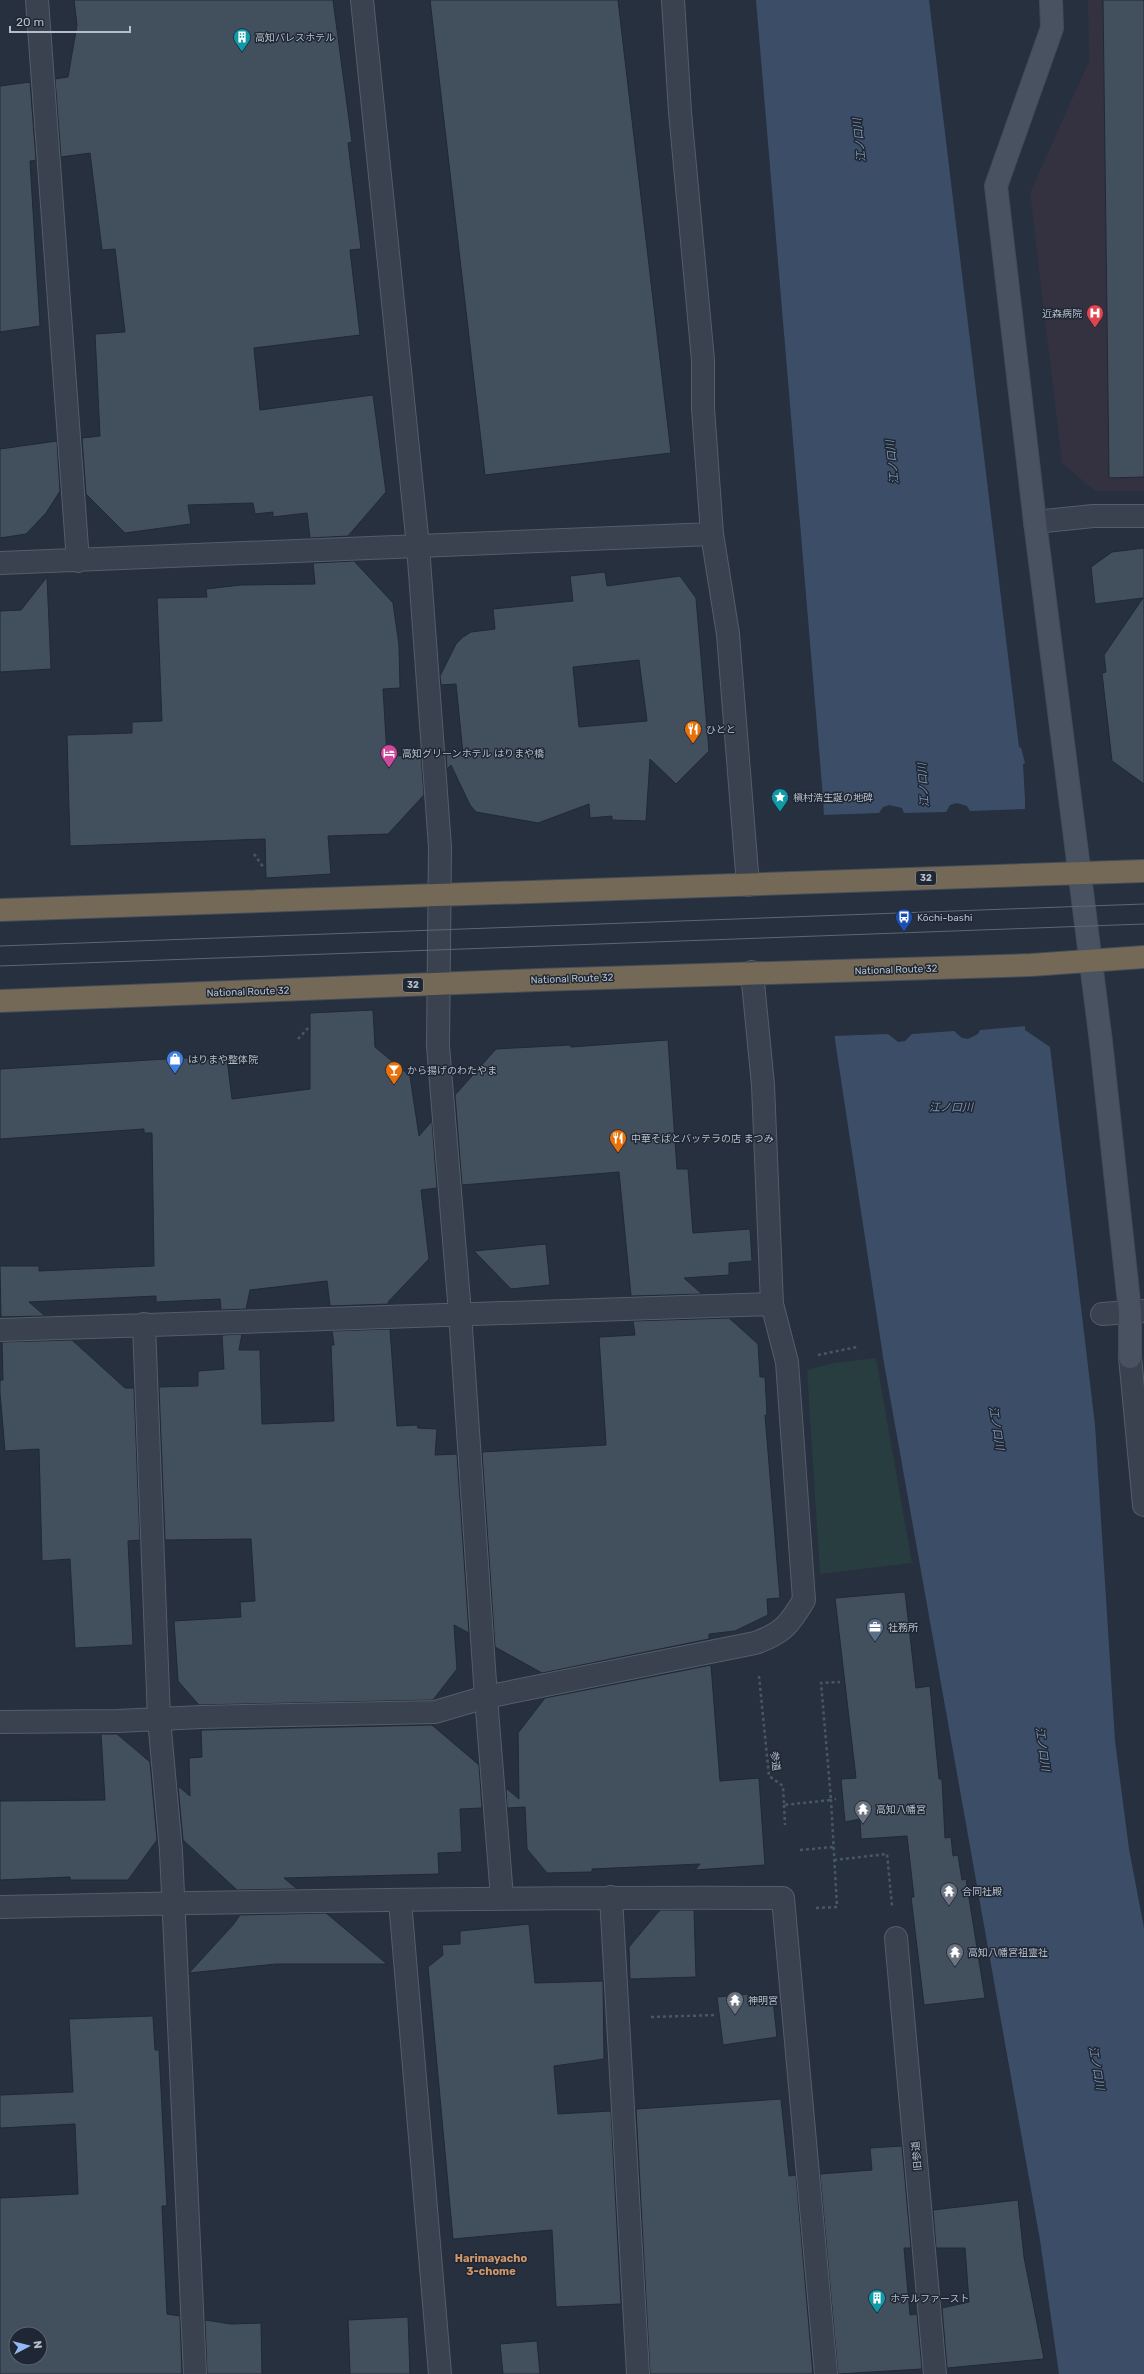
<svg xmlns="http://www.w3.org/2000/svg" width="1144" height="2374" viewBox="0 0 1144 2374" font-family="Rubik,'Noto Sans JP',sans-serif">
  <rect width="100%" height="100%" fill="#26303f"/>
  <path fill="#343240" d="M1088,0H1144V491H1095L1062,463L1030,193L1089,61Z"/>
  <path fill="#283d40" d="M876,1358L912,1563L820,1574L807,1370L834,1363Z"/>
  <path fill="#3c4e67" d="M756,0H929L1019,747L1021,748L1025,763L1023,764L1025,800V1030L1050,1047L1095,1425L1115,1741L1129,1849L1144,1928V2374H1059L1040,2240L884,1363L835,1040L823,797Z"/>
  <path fill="#26303f" d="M957,803L967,806L970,811L1025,809L1027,803V1026L980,1030L978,1034L968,1039L962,1038L954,1031L912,1034L905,1041L898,1042L888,1034L833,1036L821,815L879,813L883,807L889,805L902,808L904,813L946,812L950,805Z"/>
  <path fill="#424f5d" stroke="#212936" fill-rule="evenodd" d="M74,0H333L352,142L348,143L361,249L350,250L360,335L254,348L260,410L373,395L386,492L348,536L310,538L307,513L273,517V512L255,514L253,503L188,505L191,524L125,533L86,494L82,438L100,436L95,334L125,332L115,249L102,250L90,153L61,157L55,79L68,77L77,25Z
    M430,0H618L671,453L485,475Z
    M1103,0H1144V477L1109,478Z
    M30,82L36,160L30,161L40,326L0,332V86Z
    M57,441L60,491L46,513L26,534L0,538V449Z
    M1144,548V784L1112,761L1102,673L1106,672L1104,655L1143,598L1095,604L1091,567L1112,552Z
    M354,561L393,603L399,645L400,688L383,689L387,756L421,755L424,795L388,834L328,836L331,874L266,878L265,839L70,846L67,735L132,733V722L162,721L157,598L207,597L206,589L241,585L315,584L313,563Z
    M605,572L607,586L680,576L696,598L709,751L676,784L650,759L646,821L612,820V816L590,818L589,804L538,823L476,812L470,805L451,765L447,769L446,754H463L456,684L441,685L440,676L456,644L463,637L471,632L495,629L493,609L573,601L570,576ZM639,660L647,721L579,727L573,667Z
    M47,577L51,669L0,672V611L21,610Z
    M373,1010L375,1047L410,1076L419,1136L432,1121L437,1188L421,1190L429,1259L388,1302L389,1304L330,1306L327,1281L250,1290L246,1309L221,1310L220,1299L156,1302V1296L29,1302L45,1316L1,1317L0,1266H39V1271L154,1266L152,1133H144V1129L0,1139V1069L183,1058L227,1059L232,1099L310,1089V1013Z
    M668,1040L677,1169H688L693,1233L750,1229L752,1261L729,1263V1275L684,1278L702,1294L631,1296L619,1172L462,1185L455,1095L496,1049L570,1045L571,1047Z
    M546,1244L550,1285L511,1289L474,1251Z
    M729,1318L758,1344L760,1377H765L767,1415H765L780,1598L767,1599L768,1615L735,1631L709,1634V1639L542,1673L495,1647L482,1452L606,1445L599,1337L635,1335L633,1321Z
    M390,1329L397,1426L417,1425L418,1428L437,1429L435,1455L457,1454L469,1633L454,1625L457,1669L433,1700L199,1705L178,1681L174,1621L241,1617L240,1602L255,1601L251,1539L165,1540L159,1387L198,1386V1371L224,1369L222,1335L242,1334L239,1350H260L262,1424L334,1421L331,1345H334L332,1331Z
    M72,1340L125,1388H134L140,1540L128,1541L133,1645L75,1648L70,1559L42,1561L39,1449L5,1451L0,1393V1380H3L2,1342Z
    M905,1592L916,1688L930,1686L939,1779H942L945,1838L951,1837L953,1856L958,1855L962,1880L966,1879L985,1998L924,2005L911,1897H914L907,1836L861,1839L860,1819L845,1822L841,1779L856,1778L835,1598Z
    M711,1665L720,1781L759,1778L765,1865L695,1870L700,1864L592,1869V1872L547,1873L527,1849L525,1807L507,1808L506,1788L519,1799L518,1733L545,1698Z
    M432,1725L479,1765L482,1808L460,1809L462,1852L438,1853L439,1874L284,1878L297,1889L237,1890L183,1840L178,1786L190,1796L189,1758L202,1757L201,1730Z
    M101,1734H117L150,1762L157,1840L128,1880H70V1877L0,1880V1801L105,1800Z
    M660,1910H694L696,1977L630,1979L629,1947Z
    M326,1913L387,1964H276L189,1973L233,1925L240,1915Z
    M529,1924L535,1983L603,1981L604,2059L554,2066L558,2114L611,2111L621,2304L556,2307L552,2230L453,2239L428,1967L443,1955L442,1945L460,1944V1931Z
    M748,1994L749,2003L773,2000L777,2037L723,2045L717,1997Z
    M153,2016L155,2050H159L167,2206H162L167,2314L180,2316L182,2374H0V2198L78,2194L75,2124L0,2128V2095L73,2092L69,2019ZM16,2334H40V2358H16Z
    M781,2099L789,2176L796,2175L813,2374H650L636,2109Z
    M902,2146L911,2248H904L910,2315L917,2314L922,2369L838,2374L820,2174L872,2170L870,2148Z
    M1018,2200L1024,2257L1044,2359L947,2368L942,2308L969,2302L965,2248H936L933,2210Z
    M408,2317L410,2374H350L348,2320Z
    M205,2320L231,2324L261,2323L262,2374H207Z
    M537,2341L540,2374H503L500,2344Z"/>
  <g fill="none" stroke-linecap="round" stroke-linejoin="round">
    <g stroke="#555d69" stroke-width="24">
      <path id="lane" d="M896,1938L935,2374"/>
    </g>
    <g stroke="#555d69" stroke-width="24">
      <path id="street" d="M37,0L78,561
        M362,0L418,546L440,847L438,1046L460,1313L486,1697L502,1897
        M673,0L680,112L703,360V408L712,534L728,634L748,885
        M1035,522L1093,516H1144
        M0,563L712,534
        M1102,1314L1144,1311
        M144,1324L159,1719L171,1851L195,2374
        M0,1330L772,1304
        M1130,1357L1144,1505
        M0,1722L118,1721L201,1717L435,1712L486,1697L755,1643C783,1633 789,1625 804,1600L787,1362L772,1304L763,1085L752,972
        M611,1897L638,2374
        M400,1901L440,2374
        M0,1907C261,1901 522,1897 783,1898L826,2374"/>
    </g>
    <g stroke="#434b58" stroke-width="24">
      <path id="secondary" d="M1051,0L1052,28L996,186L1035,522L1101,1042L1130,1312V1357"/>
    </g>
    <g stroke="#454d59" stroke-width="24">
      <path id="highway" d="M0,910L1144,871
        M0,1001L538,980L1031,965L1144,957"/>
    </g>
    <path stroke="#465a5d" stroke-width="2.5" stroke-dasharray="3 3" stroke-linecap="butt" d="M254,854L264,868
      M298,1039L310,1026
      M818,1355L857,1347
      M759,1676L769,1776L783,1786L784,1805L831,1800L821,1683L840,1682
      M784,1805L785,1825
      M800,1850L833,1847
      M834,1860L887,1854L892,1906
      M816,1908L837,1907L831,1800L836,1799
      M651,2017L717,2015"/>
    <use href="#lane" stroke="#3a424f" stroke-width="22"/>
    <use href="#street" stroke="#3a424f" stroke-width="22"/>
    <use href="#secondary" stroke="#485261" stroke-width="22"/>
    <use href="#highway" stroke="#746957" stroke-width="22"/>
    <path stroke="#5c6775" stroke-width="1" d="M0,946L1144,904
      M0,966L1144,924"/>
  </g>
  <defs>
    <g id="building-pin" transform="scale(0.9)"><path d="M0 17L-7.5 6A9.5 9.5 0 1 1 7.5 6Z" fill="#0f9aa8" stroke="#1f2734"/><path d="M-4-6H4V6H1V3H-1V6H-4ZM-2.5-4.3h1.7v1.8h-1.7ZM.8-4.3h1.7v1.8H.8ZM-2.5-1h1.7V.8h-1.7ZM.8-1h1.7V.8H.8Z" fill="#fff"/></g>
    <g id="hospital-pin" transform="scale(0.9)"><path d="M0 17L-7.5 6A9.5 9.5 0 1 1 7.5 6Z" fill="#e0444e" stroke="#1f2734"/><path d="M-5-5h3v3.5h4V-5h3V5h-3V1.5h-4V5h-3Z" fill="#fff"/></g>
    <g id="restaurant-pin" transform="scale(0.9)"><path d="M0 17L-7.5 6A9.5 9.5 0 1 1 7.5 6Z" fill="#e8710a" stroke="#1f2734"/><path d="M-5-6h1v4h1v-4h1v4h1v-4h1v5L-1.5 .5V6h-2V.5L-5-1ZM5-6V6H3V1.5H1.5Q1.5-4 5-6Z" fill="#fff"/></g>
    <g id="hotel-pin" transform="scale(0.9)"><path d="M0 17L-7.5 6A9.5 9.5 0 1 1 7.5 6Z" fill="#d1479c" stroke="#1f2734"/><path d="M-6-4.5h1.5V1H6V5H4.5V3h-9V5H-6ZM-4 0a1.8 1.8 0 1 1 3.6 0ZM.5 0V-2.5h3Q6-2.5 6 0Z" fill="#fff"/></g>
    <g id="sight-pin" transform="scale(0.9)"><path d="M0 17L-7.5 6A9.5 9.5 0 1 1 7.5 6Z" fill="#0f9aa8" stroke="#1f2734"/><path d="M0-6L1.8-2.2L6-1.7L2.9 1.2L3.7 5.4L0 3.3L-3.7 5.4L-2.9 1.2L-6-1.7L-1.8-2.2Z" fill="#fff"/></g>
    <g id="bus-pin" transform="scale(0.9)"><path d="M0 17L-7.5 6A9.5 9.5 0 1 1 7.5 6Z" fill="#1a4fb4" stroke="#1f2734"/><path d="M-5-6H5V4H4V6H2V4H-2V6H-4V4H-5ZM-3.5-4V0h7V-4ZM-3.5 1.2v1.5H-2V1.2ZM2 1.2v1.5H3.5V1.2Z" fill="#fff"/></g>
    <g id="shop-pin" transform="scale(0.9)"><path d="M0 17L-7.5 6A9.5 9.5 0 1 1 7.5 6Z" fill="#3f7fe0" stroke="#1f2734"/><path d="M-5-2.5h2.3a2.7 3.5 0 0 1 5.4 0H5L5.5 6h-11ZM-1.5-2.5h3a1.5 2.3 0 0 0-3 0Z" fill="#fff"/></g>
    <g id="bar-pin" transform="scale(0.9)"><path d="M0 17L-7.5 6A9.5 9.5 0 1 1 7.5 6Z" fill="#e8710a" stroke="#1f2734"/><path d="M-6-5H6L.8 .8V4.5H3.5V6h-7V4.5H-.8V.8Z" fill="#fff"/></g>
    <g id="office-pin" transform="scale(0.9)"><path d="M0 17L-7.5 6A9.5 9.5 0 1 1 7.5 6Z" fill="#5c6f8a" stroke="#1f2734"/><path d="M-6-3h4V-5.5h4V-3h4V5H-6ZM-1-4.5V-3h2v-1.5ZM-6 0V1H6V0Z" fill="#fff"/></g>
    <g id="temple-pin" transform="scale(0.9)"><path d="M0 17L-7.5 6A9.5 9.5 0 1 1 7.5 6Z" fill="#6b7280" stroke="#1f2734"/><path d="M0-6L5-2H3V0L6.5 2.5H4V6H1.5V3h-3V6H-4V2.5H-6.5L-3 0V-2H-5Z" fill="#fff"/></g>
  </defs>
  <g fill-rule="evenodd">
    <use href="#building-pin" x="242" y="37"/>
    <use href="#hospital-pin" x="1095" y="313"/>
    <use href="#restaurant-pin" x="693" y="729"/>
    <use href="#hotel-pin" x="389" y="753"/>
    <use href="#sight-pin" x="780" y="797"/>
    <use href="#bus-pin" x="904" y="917"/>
    <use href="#shop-pin" x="175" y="1059"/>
    <use href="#bar-pin" x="394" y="1070"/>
    <use href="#restaurant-pin" x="618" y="1138"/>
    <use href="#office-pin" x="875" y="1627"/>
    <use href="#temple-pin" x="863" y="1809"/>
    <use href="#temple-pin" x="949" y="1891"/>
    <use href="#temple-pin" x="955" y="1952"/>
    <use href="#temple-pin" x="735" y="2000"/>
    <use href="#building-pin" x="877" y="2298"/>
  </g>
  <g text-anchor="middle" stroke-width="3" stroke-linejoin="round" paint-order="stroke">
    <g fill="#1f2734" stroke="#89919c" stroke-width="1">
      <rect x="916" y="871" width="20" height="14" rx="3"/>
      <rect x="403" y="978" width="20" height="14" rx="3"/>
    </g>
    <g font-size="9" font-weight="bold" fill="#b6bec9">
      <text x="926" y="881">32</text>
      <text x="413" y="988">32</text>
    </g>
    <g font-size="10" fill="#b6bec9" stroke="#1f2734" text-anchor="start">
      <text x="255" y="41">高知パレスホテル</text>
      <text x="1082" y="317" text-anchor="end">近森病院</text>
      <text x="706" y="733">ひとと</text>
      <text x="402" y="757">高知グリーンホテル はりまや橋</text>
      <text x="793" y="801">槇村浩生誕の地碑</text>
      <text x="917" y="921">Kōchi-bashi</text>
      <text x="188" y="1063">はりまや整体院</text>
      <text x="407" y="1074">から揚げのわたやま</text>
      <text x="631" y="1142">中華そばとバッテラの店 まつみ</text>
      <text x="888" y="1631">社務所</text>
      <text x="876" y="1813">高知八幡宮</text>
      <text x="962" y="1895">合同社殿</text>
      <text x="968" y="1956">高知八幡宮祖霊社</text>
      <text x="748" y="2004">神明宮</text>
      <text x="890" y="2302">ホテルファースト</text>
    </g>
    <g font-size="10" fill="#b6bec9" stroke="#1f2734">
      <text transform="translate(896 969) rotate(-2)" y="4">National Route 32</text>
      <text transform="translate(572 978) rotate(-2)" y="4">National Route 32</text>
      <text transform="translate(248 991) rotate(-2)" y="4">National Route 32</text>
      <text transform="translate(776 1761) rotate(82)" y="4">参道</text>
      <text transform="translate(916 2156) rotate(-95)" y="4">旧参道</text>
    </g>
    <g font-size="11" font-style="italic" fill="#7f94b0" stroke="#1f2734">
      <text transform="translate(859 140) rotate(-96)" y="4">江ノ口川</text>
      <text transform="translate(892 462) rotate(-96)" y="4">江ノ口川</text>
      <text transform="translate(923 785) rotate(-94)" y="4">江ノ口川</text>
      <text x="951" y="1111">江ノ口川</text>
      <text transform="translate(997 1428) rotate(81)" y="4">江ノ口川</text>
      <text transform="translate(1043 1749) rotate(82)" y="4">江ノ口川</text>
      <text transform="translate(1097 2068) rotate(80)" y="4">江ノ口川</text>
    </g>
    <g font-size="11" font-weight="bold" fill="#d1976a" stroke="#1f2734">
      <text x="491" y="2262">Harimayacho<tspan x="491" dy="13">3-chome</tspan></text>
    </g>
  </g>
  <g transform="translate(28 2346) rotate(83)"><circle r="19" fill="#1f2734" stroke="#5b6370"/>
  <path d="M0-3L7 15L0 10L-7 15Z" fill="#91b7f4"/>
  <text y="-6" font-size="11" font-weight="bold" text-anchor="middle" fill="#b6bec9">N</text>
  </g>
  <path d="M10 26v6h120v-6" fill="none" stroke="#b6bec9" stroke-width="2"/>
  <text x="16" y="26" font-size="12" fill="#b6bec9" stroke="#1f2734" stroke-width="3" paint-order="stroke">20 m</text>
</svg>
